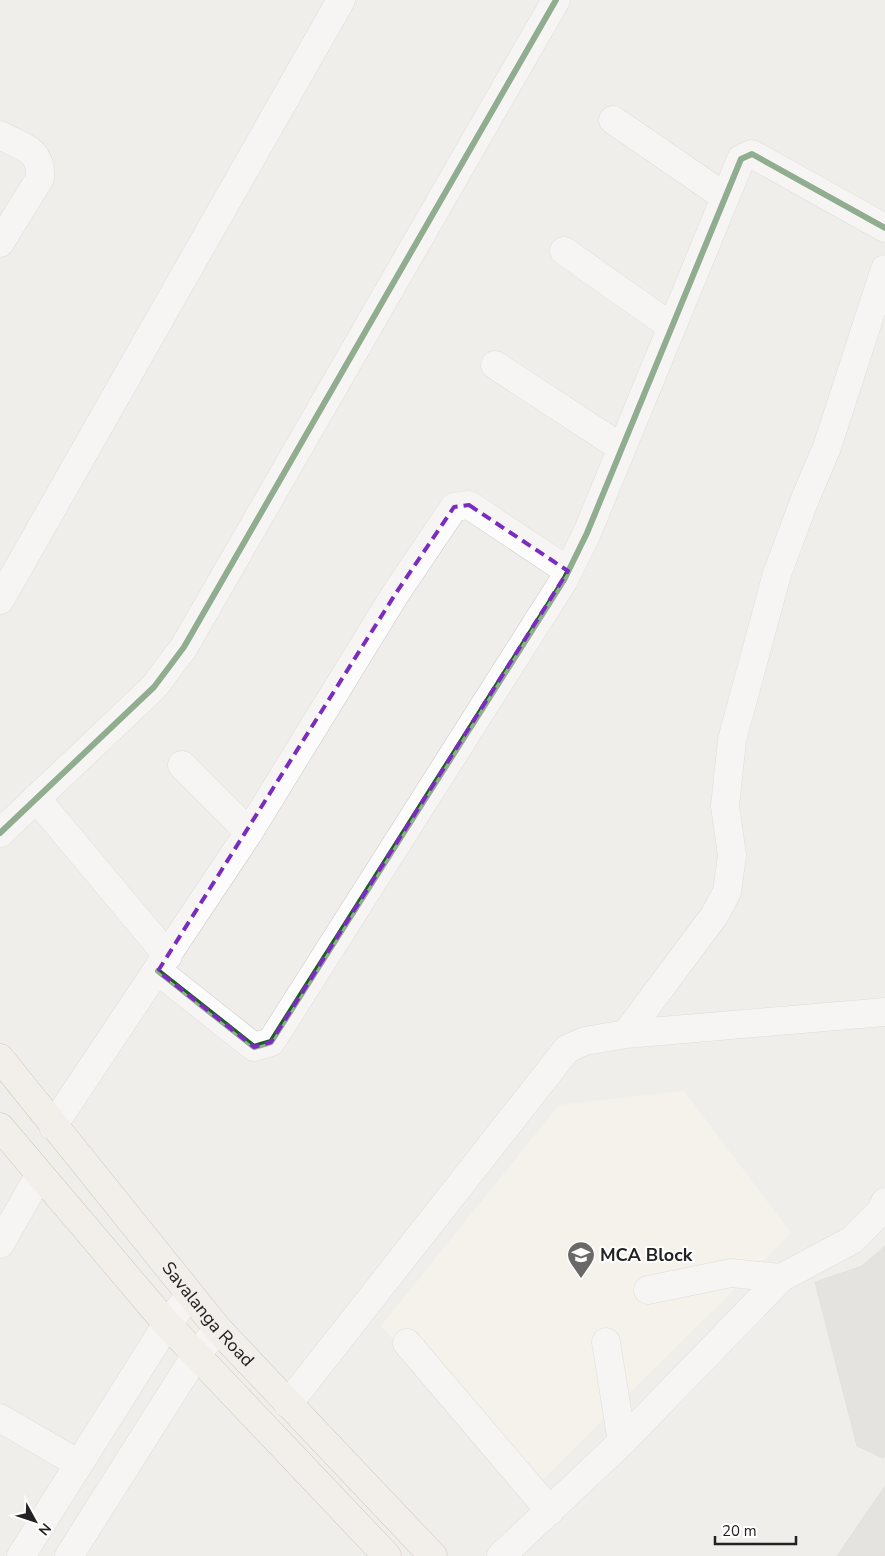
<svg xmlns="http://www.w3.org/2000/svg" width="885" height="1556" viewBox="0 0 885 1556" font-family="'Nunito Sans',sans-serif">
  <rect width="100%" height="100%" fill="#f0eeeb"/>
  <path fill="#f8f7e8" d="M684,1091L791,1233L531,1491L381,1326L559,1105Z"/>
  <path fill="#d7d4d2" stroke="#d3d0cc" d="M885,1246V1456L883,1458L857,1446L815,1282L862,1266Z
    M885,1486V1556H837Z"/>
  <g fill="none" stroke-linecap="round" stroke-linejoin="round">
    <g stroke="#c9c8c7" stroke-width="29">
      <path id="minor" d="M613,120L725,197
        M0,135C22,147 42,149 40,178L0,243
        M564,251L672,327
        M495,365L622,448
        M0,600L341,0
        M182,765L249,832
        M36,798L168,956
        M0,833L154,687L184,647L556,0
        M158,971L254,1047L271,1042L564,580L587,533L741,159L752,154L885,228
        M626,1034L714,916L727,892L732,855L725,806L732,740L777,574L805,499L827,447L885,269
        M53,1126L249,832L396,593L454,507L469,505L568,571
        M0,1244L39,1176
        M648,1290L731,1273L781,1278
        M606,1342L622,1442
        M407,1343L550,1511
        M288,1404L567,1049L585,1041L626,1034L885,1012
        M0,1418L79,1464
        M21,1556L167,1324L190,1295
        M69,1556L196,1355L218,1329
        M501,1556L622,1442L781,1278L852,1240L881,1211L885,1202"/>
    </g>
    <g stroke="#a79c86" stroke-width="29">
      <g id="major">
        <path id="s1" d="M0,1058L218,1329L433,1556"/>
        <path d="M0,1127L167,1324L387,1556"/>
      </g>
    </g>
    <use href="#minor" stroke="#fdfcfc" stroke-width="28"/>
    <use href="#major" stroke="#f3ede7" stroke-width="28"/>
    <g stroke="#fff" stroke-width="9">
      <path id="cycleway" d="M0,833L154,687L184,647L556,0
        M158,971L254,1047L271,1042L564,580L587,533L741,159L752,154L885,228"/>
    </g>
    <use href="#cycleway" stroke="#1b5e20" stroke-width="6"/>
  </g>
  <path d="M0 0H885V1556H0ZM469,505L568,571L271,1042L254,1047L158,971L396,593L454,507Z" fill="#f0eeeb" fill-opacity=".55" fill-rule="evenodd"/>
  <path fill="none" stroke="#7b2cbf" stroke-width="4" stroke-dasharray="10 6" stroke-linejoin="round" d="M469,505L568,571L271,1042L254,1047L158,971L396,593L454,507Z"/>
  <defs>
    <g id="university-pin" transform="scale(1.4375)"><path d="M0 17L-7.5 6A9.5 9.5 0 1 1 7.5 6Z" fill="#6a6968" stroke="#fff"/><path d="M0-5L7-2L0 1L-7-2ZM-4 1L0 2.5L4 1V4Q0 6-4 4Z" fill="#fff"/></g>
  </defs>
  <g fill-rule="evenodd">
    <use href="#university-pin" x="581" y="1255"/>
  </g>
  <g text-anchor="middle" stroke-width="4" stroke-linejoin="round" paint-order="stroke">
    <g font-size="18" font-weight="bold" fill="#222" stroke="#fff" text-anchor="start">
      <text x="600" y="1261">MCA Block</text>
    </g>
    <g font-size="18" fill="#222" stroke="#fff">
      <text dy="6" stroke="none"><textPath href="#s1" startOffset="330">Savalanga Road</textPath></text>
    </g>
  </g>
  <g transform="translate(35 1521) rotate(130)" stroke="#ffffff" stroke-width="4" paint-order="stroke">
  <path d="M0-4L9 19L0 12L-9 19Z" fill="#222222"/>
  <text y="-8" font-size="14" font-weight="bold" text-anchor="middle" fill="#222222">N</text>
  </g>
  <path d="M715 1536v8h81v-8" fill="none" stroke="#222222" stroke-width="2.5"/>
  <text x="722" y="1536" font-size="15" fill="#222222" stroke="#ffffff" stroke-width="4" paint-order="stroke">20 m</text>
</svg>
